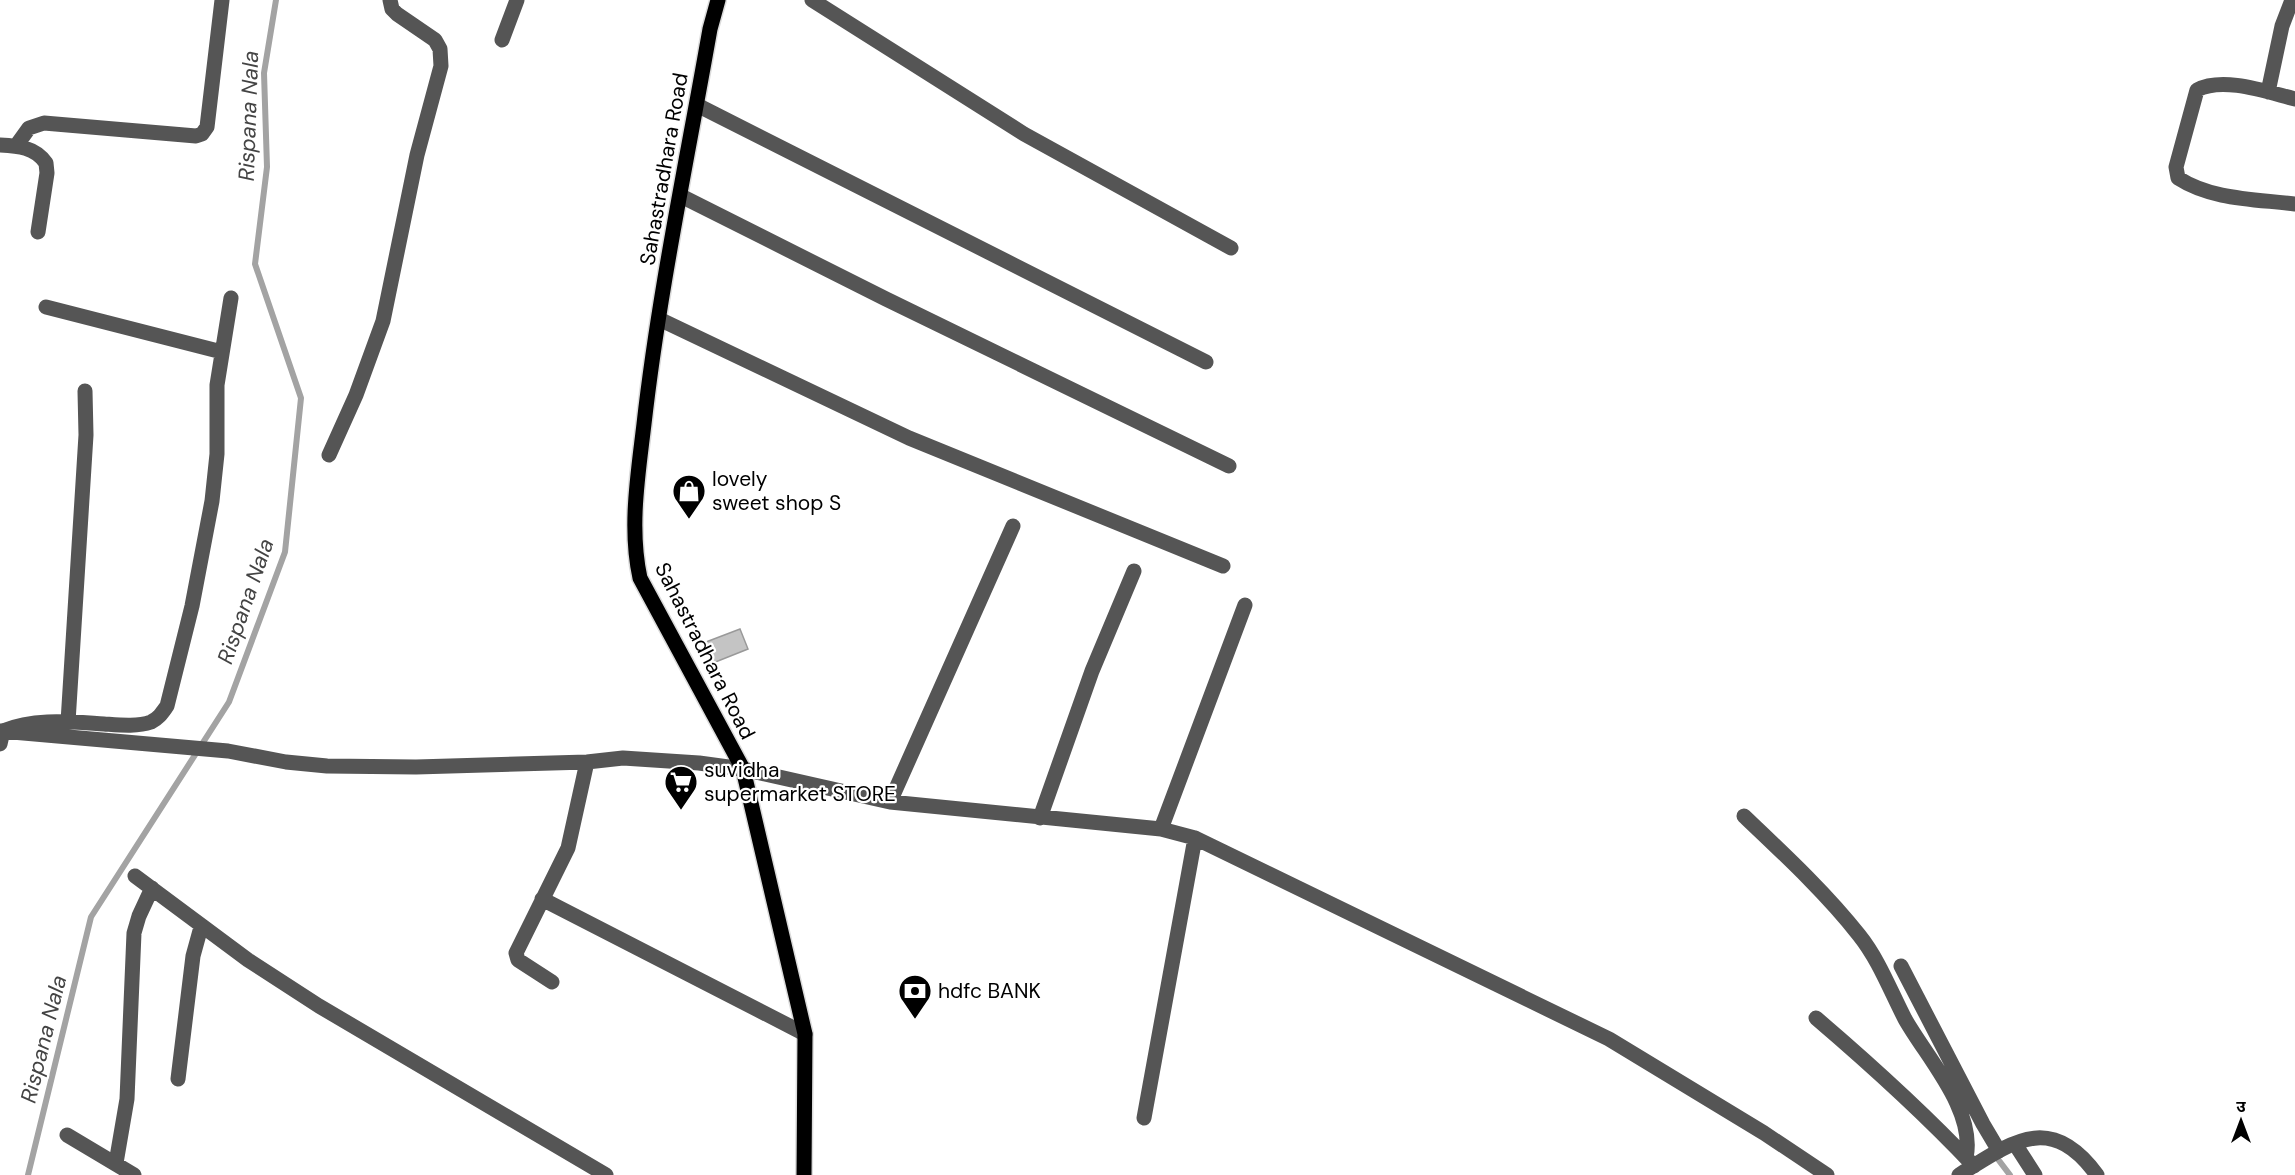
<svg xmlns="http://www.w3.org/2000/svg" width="2295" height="1175" viewBox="0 0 2295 1175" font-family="'DM Sans','Noto Sans Devanagari',sans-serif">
  <rect width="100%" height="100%" fill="#fff"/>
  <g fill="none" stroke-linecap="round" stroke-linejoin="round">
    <path stroke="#a3a3a3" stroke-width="6" d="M1994,1154L2010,1175
      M28,1175L91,917L229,702L285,552L301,398L255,264L267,167L264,73L276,0"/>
  </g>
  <path fill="#c4c4c4" stroke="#999" stroke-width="1.5" d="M740,629L748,649L713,663L706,642Z"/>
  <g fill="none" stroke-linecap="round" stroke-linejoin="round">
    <g stroke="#dbdbdb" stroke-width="18">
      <path id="major" d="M718,0L710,29C687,160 659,292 644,424C638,475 629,528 640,578L743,769L805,1034L804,1175"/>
    </g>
    <path stroke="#555" stroke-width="15" d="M812,0L1024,134L1231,248
      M502,40L517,0
      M2268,92L2282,26L2292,0
      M2295,99C2267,92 2223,76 2197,90L2176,167L2178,178C2212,200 2255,199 2295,204
      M697,105L1206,362
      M0,145C18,146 35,147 46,163L47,173L38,232
      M16,146L29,128L44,123L196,136L202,134L207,127L222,0
      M681,196L886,299L1229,466
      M46,307L222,352
      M659,319L909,438L1223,566
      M329,455L356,395L383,321L417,155L441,66L440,49L435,40L397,14L392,9L390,0
      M68,722L86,435L85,391
      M0,731L228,751L286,762L327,766L416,767L587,762L623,758L699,763L743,769L890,802L1161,829L1195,838L1609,1039L1764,1133L1827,1175
      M0,744L3,731C35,718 70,722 104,724C119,725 137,727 151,722C159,718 162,713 167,706L192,606L212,501L217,454V385L231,298
      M890,802L1013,526
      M1744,816C1783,853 1826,893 1859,935C1879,960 1890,990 1905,1019C1927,1058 1976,1110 1966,1158
      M1040,818L1092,671L1134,571
      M1161,829L1245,605
      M135,876L248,960L319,1006L606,1175
      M542,899L805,1034
      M1901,966L1983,1124L1999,1151
      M552,982L518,960L516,953L568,848L587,762
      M1816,1018C1871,1065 1924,1113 1974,1166
      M178,1079L193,956L201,927
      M1144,1118L1195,838
      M67,1135L134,1175
      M2015,1144L2035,1175
      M116,1163L127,1099L134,933L139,916L152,888
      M1959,1175C2013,1141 2051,1112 2097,1175"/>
    <use href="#major" stroke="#000" stroke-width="15"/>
  </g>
  <defs>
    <g id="shop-pin" transform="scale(1.725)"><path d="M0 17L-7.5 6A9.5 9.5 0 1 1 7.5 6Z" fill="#000" stroke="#fff"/><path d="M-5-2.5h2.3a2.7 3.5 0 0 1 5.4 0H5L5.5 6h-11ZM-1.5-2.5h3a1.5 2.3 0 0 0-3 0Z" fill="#fff"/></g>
    <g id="supermarket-pin" transform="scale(1.725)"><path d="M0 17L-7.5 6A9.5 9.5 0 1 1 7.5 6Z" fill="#000" stroke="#fff"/><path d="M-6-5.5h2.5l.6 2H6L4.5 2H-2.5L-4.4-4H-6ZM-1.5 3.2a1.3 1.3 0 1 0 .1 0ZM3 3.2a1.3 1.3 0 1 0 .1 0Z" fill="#fff"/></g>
    <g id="bank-pin" transform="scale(1.725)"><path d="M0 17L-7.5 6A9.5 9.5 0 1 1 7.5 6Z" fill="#000" stroke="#fff"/><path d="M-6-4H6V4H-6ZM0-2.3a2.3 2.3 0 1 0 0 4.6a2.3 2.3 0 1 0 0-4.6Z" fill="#fff"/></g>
  </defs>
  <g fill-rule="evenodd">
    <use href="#shop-pin" x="689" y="491"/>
    <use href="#supermarket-pin" x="681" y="782"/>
    <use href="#bank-pin" x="915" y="991"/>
  </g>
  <g text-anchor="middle" stroke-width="4.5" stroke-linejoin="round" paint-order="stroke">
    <g font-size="21" fill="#000" stroke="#fff">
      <text transform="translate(664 169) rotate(-80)" y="7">Sahastradhara Road</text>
      <text transform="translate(705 651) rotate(63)" y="7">Sahastradhara Road</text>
    </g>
    <g font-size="21" fill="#000" stroke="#fff" text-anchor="start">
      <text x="712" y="486">lovely<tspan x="712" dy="24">sweet shop S</tspan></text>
      <text x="704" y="777">suvidha<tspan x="704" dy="24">supermarket STORE</tspan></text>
      <text x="938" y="998">hdfc BANK</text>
    </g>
    <g font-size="22" font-style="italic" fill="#444" stroke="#fff">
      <text transform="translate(248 116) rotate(-88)" y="8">Rispana Nala</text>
      <text transform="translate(245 601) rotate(-71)" y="8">Rispana Nala</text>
      <text transform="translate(43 1039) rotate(-76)" y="8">Rispana Nala</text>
    </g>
  </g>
  <g transform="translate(2241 1121)" stroke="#ffffff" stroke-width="4.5" paint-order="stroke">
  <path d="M0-4.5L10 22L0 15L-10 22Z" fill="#000000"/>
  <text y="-9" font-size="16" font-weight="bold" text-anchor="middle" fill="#000000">उ</text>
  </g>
</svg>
